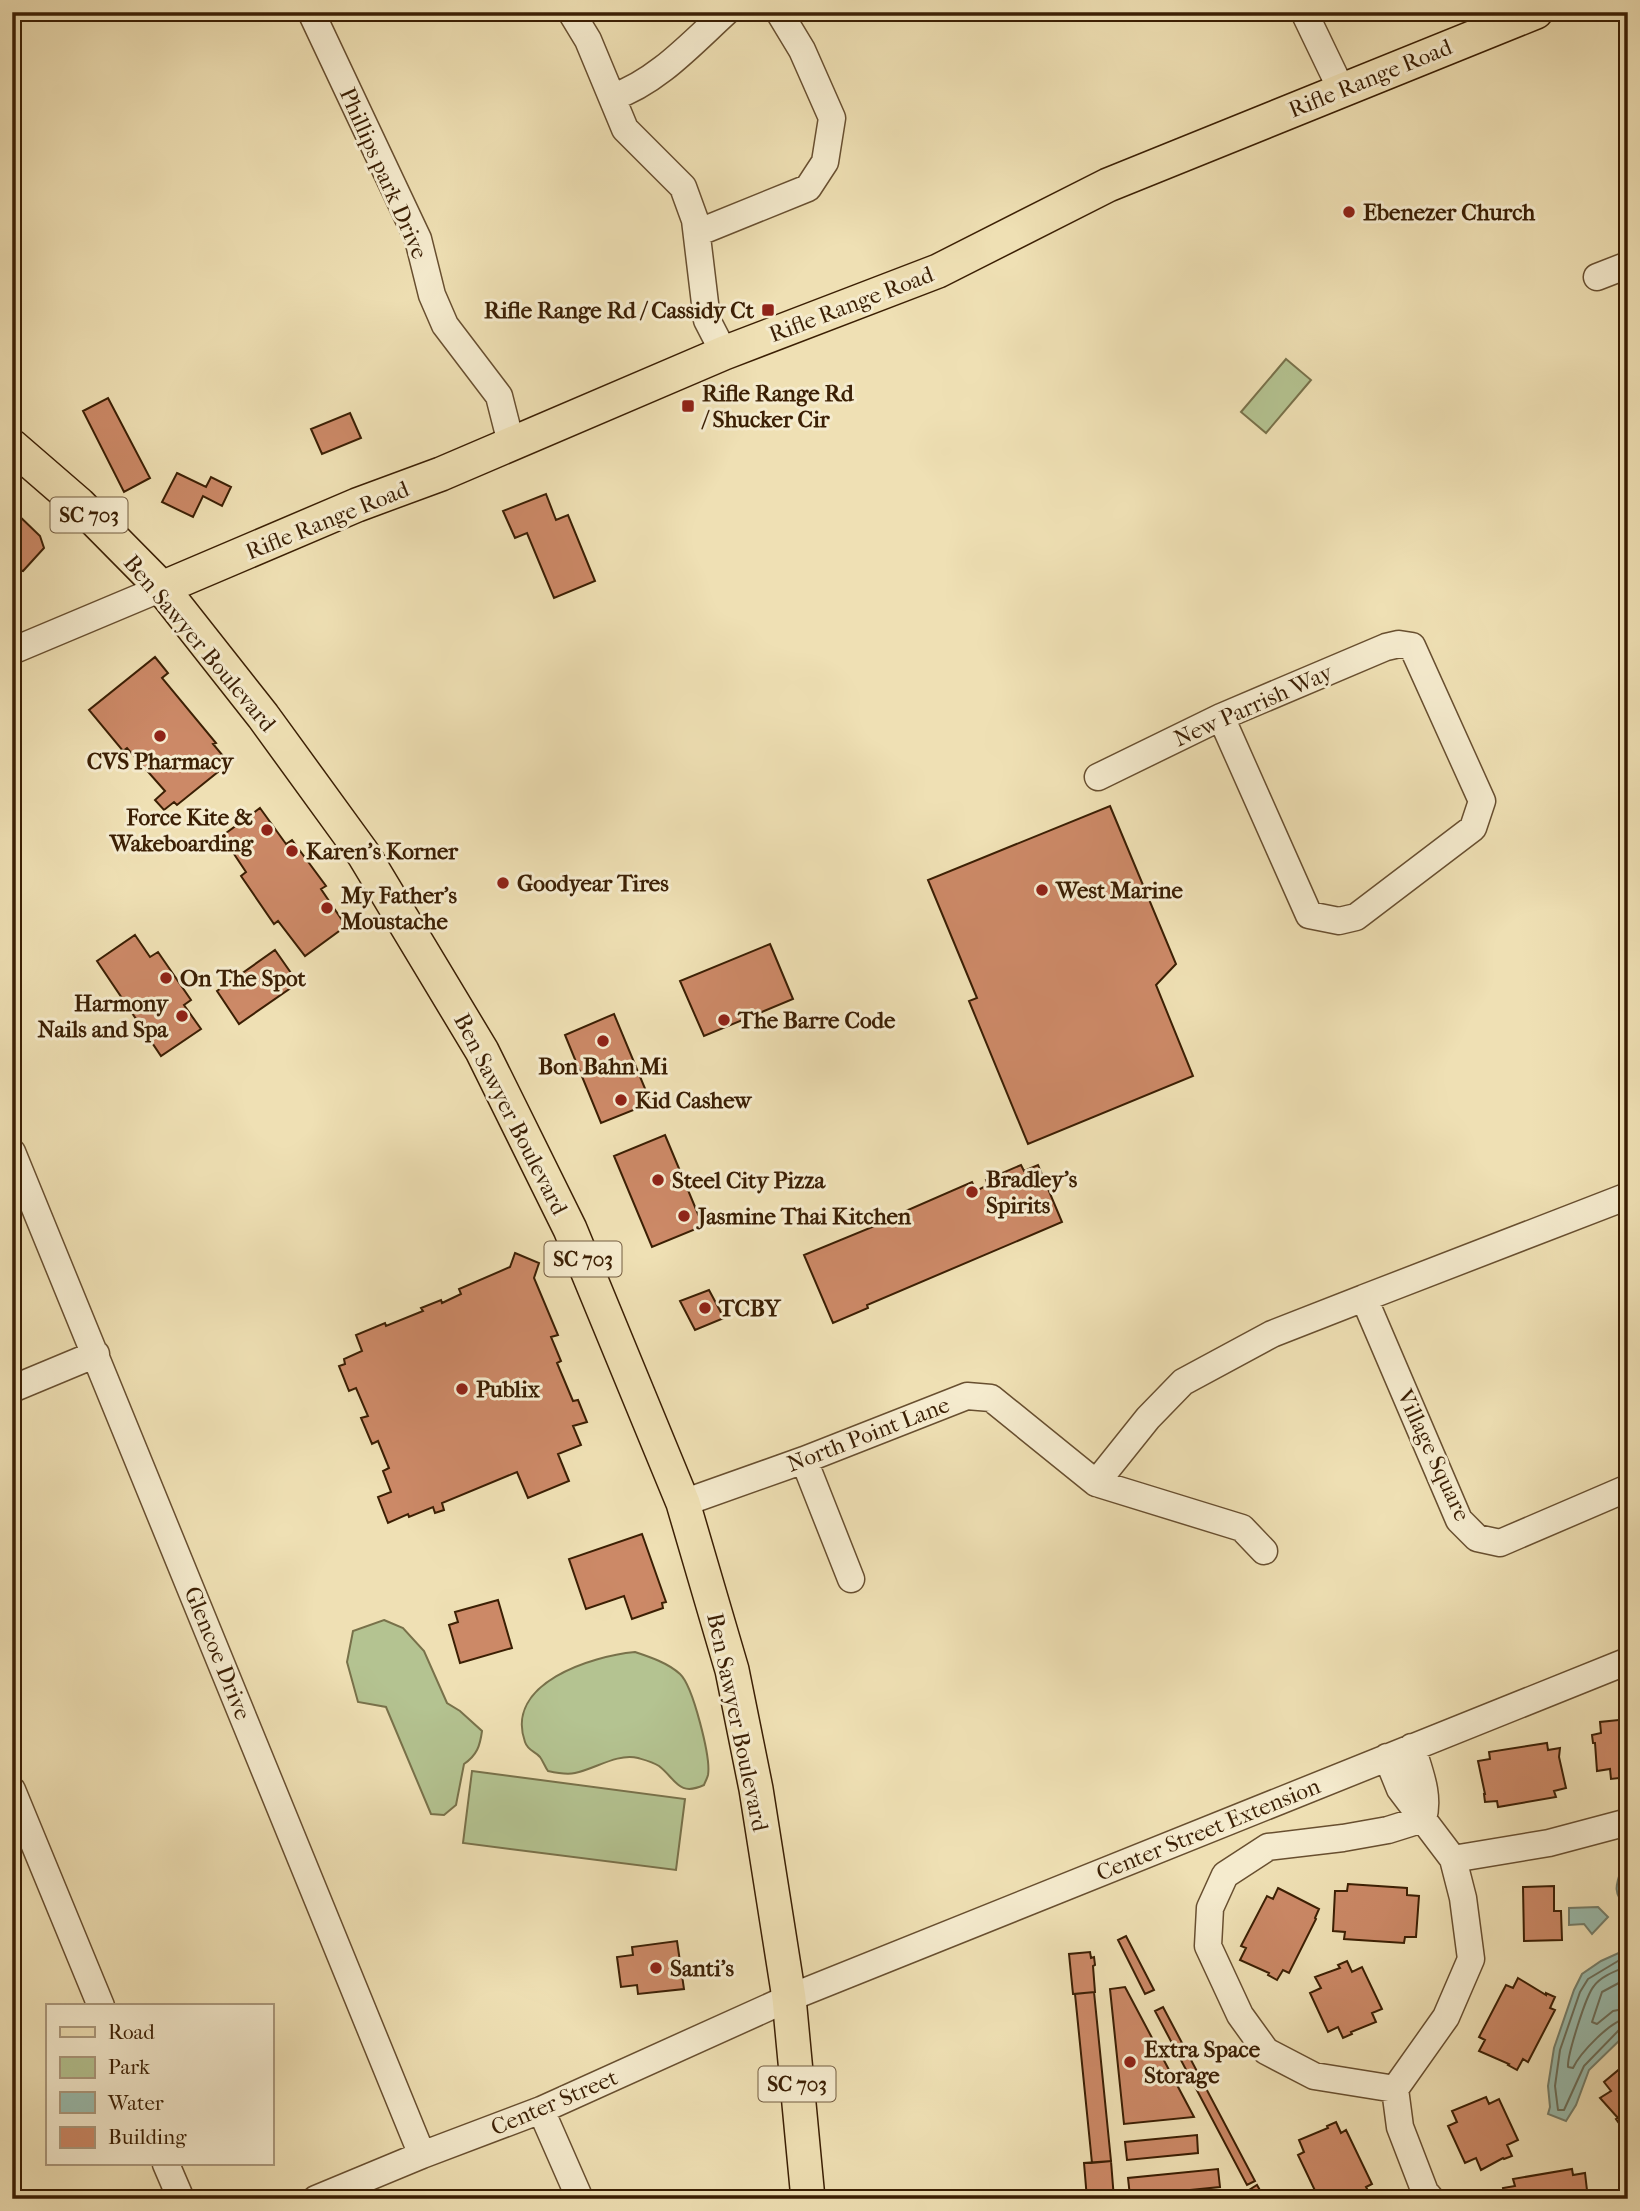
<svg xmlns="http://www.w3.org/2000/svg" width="1640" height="2211" viewBox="0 0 1640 2211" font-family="'IM FELL French Canon',serif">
  <rect width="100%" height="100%" fill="#efe0b4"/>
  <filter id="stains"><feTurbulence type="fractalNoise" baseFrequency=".00286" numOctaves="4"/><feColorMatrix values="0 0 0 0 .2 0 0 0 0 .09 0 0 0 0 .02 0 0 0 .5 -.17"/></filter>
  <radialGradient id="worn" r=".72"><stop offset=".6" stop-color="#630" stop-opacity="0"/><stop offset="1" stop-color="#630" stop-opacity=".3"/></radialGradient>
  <path fill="#b4c391" stroke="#78714a" stroke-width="2" d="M1286,359L1311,380L1266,433L1241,412Z
    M384,1620L403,1628L424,1651L447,1703L460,1711L482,1731C480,1746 477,1755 464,1764L456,1805L444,1815L431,1814L386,1707L358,1702L347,1662L353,1631Z
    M635,1652C650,1657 668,1663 680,1674C693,1686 711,1758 708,1775C707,1779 705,1782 704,1785C678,1797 676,1779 659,1766C653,1762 645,1760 638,1758C617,1753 595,1769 575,1773C566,1775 557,1773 548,1771C545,1767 543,1761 540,1757C535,1751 528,1751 525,1742C504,1683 592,1656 635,1652Z
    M472,1771L685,1799L676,1870L463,1843Z"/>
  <path fill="#9abdaf" stroke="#747e6b" stroke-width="2" d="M1628,1861V1908C1610,1893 1617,1882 1624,1862Z
    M1598,1907L1608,1917L1592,1934L1584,1924L1569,1925V1908Z
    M1628,1941V2032L1589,2070L1576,2105L1566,2121L1548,2114L1550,2107L1548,2086L1554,2048L1574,1990L1582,1974L1601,1961L1621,1952Z"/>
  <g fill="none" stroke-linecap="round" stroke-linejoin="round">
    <path stroke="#6a6e5a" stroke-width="2" d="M1628,1955L1588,1979L1580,1992L1560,2050L1555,2086L1558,2110H1564L1584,2066L1620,2029L1628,2027
      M1628,1966C1616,1971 1601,1976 1594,1986C1586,1995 1567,2056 1568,2067L1573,2068C1580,2053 1611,2020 1628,2018
      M1628,1978L1602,1992L1592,2022L1597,2024L1613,2011L1628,2008"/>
  </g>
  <path fill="#cc8967" stroke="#3b1f04" stroke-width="2" d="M108,398L150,478L124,492L83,411Z
    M350,413L361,438L322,454L311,429Z
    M177,473L206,487L211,477L231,487L222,506L203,496L193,517L162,502Z
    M546,494L556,520L568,515L595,581L554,598L527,533L515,538L503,511Z
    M12,509L40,536L44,548L23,571L12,568Z
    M155,657L168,673L162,678L216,743L213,744L229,763L177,805L174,802L164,810L155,800L165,791L127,748L123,751L89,710Z
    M1110,806L1176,964L1156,985L1193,1076L1028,1144L969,1001L977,998L928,880Z
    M260,808L286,844L292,840L326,886L321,889L346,926L305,956L278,921L274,924L241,876L246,872L222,836Z
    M135,935L150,957L158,952L191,1000L184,1005L201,1029L161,1056L97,961Z
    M770,944L793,999L704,1036L680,981Z
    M275,950L298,983L239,1024L217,991Z
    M614,1014L651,1103L601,1123L565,1035Z
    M665,1135L703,1226L652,1247L614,1156Z
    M1021,1165L1024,1171L1038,1165L1062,1222L867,1305L868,1308L833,1323L804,1255L889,1220L891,1226L904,1221L901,1213L972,1182L976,1191L988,1185L986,1180Z
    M515,1253L539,1263L534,1278L558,1335L551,1337L561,1361L557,1363L573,1401L578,1400L587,1422L573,1426L581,1445L558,1454L569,1481L528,1498L517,1472L442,1503L444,1510L435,1513L433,1507L409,1517L408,1514L388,1523L378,1497L391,1492L383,1471L389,1468L378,1441L372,1444L361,1418L368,1416L356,1388L349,1391L339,1366L345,1364L344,1359L362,1351L356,1335L385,1323L386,1326L423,1311L421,1308L441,1300L442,1303L461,1294L459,1289L510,1267Z
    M709,1290L724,1318L695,1330L680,1301Z
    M642,1534L666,1602L662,1603L663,1608L632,1619L624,1596L586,1609L569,1559Z
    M498,1600L512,1648L460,1663L449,1625L458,1622L455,1612Z
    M1628,1719V1777L1611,1779L1610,1769L1597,1771L1595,1743H1593L1592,1735L1601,1733L1600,1722Z
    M1547,1743L1548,1750L1560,1748L1559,1757L1566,1788L1554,1791L1556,1797L1498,1807L1497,1801L1485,1802L1484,1794H1485L1478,1761L1490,1759L1489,1752Z
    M1348,1884L1407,1888V1895L1419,1896L1416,1937H1405L1404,1943L1344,1939L1345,1932L1333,1931L1335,1891H1347Z
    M1554,1886V1911H1561L1562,1940L1524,1941L1523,1887Z
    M1278,1888L1319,1909L1315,1918L1316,1919L1289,1973L1283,1970L1277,1980L1268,1975L1269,1973L1240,1960L1246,1948L1241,1946L1267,1896L1273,1899Z
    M1126,1936L1154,1990L1145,1994L1118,1940Z
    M677,1941L684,1989L638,1994L637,1985L621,1987L617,1957L633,1955L632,1947Z
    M1090,1952L1091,1958L1094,1957L1095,1965L1093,1966L1095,1992L1073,1994L1069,1954Z
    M1347,1961L1352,1972L1362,1967L1382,2009L1372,2013L1376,2022L1351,2032L1352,2034L1343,2038L1338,2027L1328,2032L1310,1993L1321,1988L1315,1977L1340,1968L1338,1965Z
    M1518,1978L1546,1995V1993L1555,1997L1550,2008L1555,2010L1528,2062L1523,2059L1517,2070L1508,2065L1509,2064L1479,2051L1485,2040L1479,2037L1506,1985L1513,1988Z
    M1125,1987L1194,2117L1124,2124L1110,1989Z
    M1094,1992L1111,2161L1092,2163L1075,1994Z
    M1163,2007L1255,2181L1247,2185L1155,2011Z
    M1628,2062V2121L1621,2126L1616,2119L1618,2118L1600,2098L1611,2091L1604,2082Z
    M1486,2097L1489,2104L1499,2099L1518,2140L1507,2145L1512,2156L1504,2159L1503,2158L1481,2170L1476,2158L1465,2163L1448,2126L1457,2122L1452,2111Z
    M1336,2122L1341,2133L1346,2130L1372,2184L1366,2187L1371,2196L1365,2199L1363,2197L1359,2199H1319L1298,2155L1304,2152L1299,2140L1328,2128L1327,2126Z
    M1197,2135L1198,2153L1127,2160L1125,2142Z
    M1111,2161L1114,2199H1087L1084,2163Z
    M1218,2169L1220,2187L1130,2196L1128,2178Z
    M1572,2169L1573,2175L1585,2173L1588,2199L1505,2198L1503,2188L1515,2186L1513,2179Z
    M1257,2185L1265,2199H1254L1249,2190Z"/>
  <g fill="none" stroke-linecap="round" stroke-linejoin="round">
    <g stroke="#684f30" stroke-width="29">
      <path id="minor" d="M311,12L418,239L432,295L445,325L499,396L511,443
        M571,12L588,40L625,129L683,187L695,220L707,320L724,353
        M1304,12L1341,89
        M613,97C657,82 692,43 726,12
        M697,233L808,188L825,162L832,118L802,50L779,12
        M1597,277L1628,265
        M12,651L162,588
        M1098,777L1221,717L1386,647L1399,644L1412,646L1482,801L1473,828L1356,917L1339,921L1309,915L1221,717
        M12,1152L422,2155
        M1628,1196L1364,1298L1459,1520L1477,1538L1500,1543L1628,1488
        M12,1389L96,1354
        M804,1460L851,1579
        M1096,1483L1148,1418L1183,1382L1272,1334L1364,1298
        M683,1503L804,1460L967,1396L991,1398L1096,1483L1242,1528L1264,1551
        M1412,1747C1419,1771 1430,1795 1423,1819
        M1387,1757L1400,1789L1453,1859L1463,1898L1471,1959L1446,2017L1395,2089
        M12,1790L101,2006
        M1423,1819L1388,1830L1343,1838L1268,1847L1225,1875L1210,1908L1208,1946L1240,2015L1266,2051L1314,2076L1395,2089L1400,2127L1425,2192L1431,2199
        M1453,1859L1549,1843L1628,1822
        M541,2110L580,2199
        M166,2164L181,2199
        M316,2199L422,2155L541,2110L789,1998L1628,1661"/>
    </g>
    <g stroke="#3b1f04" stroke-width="36">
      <path id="major" d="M12,446L79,504L162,588L263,716L364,855L482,1051L570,1229L683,1503L732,1670L756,1789L789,1998L808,2199
        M162,588L357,505L441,474L724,353L938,271L1108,185L1536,12"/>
    </g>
    <use href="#minor" stroke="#f5ebce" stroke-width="26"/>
    <use href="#major" stroke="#efe0b4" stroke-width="33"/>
  </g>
  <g fill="#8f2418" stroke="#f5ebce" stroke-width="2.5">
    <circle cx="1349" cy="212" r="7"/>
    <rect x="761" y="303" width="14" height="14" rx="3.5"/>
    <rect x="681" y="399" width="14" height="14" rx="3.5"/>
    <circle cx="160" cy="736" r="7"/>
    <circle cx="267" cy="830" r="7"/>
    <circle cx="292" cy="851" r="7"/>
    <circle cx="503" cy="883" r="7"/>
    <circle cx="1042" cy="890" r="7"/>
    <circle cx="327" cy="908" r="7"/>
    <circle cx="166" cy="978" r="7"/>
    <circle cx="182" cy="1016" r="7"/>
    <circle cx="724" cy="1020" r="7"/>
    <circle cx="603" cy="1041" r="7"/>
    <circle cx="621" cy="1100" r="7"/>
    <circle cx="658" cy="1180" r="7"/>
    <circle cx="972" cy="1192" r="7"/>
    <circle cx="684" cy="1216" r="7"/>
    <circle cx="705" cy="1308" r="7"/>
    <circle cx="462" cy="1389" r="7"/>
    <circle cx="656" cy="1968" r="7"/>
    <circle cx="1130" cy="2062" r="7"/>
  </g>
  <g text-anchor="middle" stroke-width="6" stroke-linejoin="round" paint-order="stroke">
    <g fill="#f5ebce" stroke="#735c41" stroke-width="2">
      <rect x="50.5" y="497.5" width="77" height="35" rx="5"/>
      <rect x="544.5" y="1241.5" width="77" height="35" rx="5"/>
      <rect x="758.5" y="2066.5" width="77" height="35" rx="5"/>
    </g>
    <g font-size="21" font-weight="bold" fill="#3b1f04">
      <text x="89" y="522">SC 703</text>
      <text x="583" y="1266">SC 703</text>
      <text x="797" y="2091">SC 703</text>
    </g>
    <g font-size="23" fill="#3b1f04" stroke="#f5ebce">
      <text transform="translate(1370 78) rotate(-22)" y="8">Rifle Range Road</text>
      <text transform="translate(384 173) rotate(66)" y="8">Phillips park Drive</text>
      <text transform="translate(851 304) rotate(-21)" y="8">Rifle Range Road</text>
      <text transform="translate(327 520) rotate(-22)" y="8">Rifle Range Road</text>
      <text transform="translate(200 643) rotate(50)" y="8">Ben Sawyer Boulevard</text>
      <text transform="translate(1253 705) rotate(-24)" y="8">New Parrish Way</text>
      <text transform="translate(511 1114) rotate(63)" y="8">Ben Sawyer Boulevard</text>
      <text transform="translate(868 1434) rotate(-21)" y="8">North Point Lane</text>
      <text transform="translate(1434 1455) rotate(65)" y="8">Village Square</text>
      <text transform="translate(218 1653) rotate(68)" y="8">Glencoe Drive</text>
      <text transform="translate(738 1722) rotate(78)" y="8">Ben Sawyer Boulevard</text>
      <text transform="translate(1208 1829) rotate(-22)" y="8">Center Street Extension</text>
      <text transform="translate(554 2102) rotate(-23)" y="8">Center Street</text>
    </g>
    <g font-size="23" font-weight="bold" fill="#3b1f04" stroke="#f5ebce" text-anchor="start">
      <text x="1363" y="220">Ebenezer Church</text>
      <text x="754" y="318" text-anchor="end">Rifle Range Rd / Cassidy Ct</text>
      <text x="702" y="401">Rifle Range Rd<tspan x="702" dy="26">/ Shucker Cir</tspan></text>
      <text x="160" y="769" text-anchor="middle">CVS Pharmacy</text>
      <text x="253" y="825" text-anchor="end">Force Kite &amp;<tspan x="253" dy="26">Wakeboarding</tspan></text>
      <text x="306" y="859">Karen's Korner</text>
      <text x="517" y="891">Goodyear Tires</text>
      <text x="1056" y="898">West Marine</text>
      <text x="341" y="903">My Father's<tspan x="341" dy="26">Moustache</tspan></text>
      <text x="180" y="986">On The Spot</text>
      <text x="168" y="1011" text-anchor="end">Harmony<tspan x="168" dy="26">Nails and Spa</tspan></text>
      <text x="738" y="1028">The Barre Code</text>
      <text x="603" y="1074" text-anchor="middle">Bon Bahn Mi</text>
      <text x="635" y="1108">Kid Cashew</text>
      <text x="986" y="1187">Bradley’s<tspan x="986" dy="26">Spirits</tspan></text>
      <text x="672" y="1188">Steel City Pizza</text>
      <text x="698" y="1224">Jasmine Thai Kitchen</text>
      <text x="719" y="1316">TCBY</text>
      <text x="476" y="1397">Publix</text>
      <text x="670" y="1976">Santi's</text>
      <text x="1144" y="2057">Extra Space<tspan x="1144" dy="26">Storage</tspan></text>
    </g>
  </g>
  <rect width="1640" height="2211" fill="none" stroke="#efe0b4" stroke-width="42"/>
  <rect x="14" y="14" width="1612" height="2183" fill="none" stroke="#3b1f04" stroke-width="3.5"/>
  <rect x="21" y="21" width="1598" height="2169" fill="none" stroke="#3b1f04" stroke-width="2"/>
  <rect x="46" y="2004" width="228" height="161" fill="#f5ebce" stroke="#ab997d" stroke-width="2"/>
  <rect x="60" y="2027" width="35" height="10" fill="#efe0b4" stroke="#ab997d" stroke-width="2"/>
  <text x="108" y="2039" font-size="21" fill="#3b1f04">Road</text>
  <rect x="60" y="2057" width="35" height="21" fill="#b4c391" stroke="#ab997d" stroke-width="2"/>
  <text x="108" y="2074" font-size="21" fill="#3b1f04">Park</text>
  <rect x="60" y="2092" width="35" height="21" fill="#9abdaf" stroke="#ab997d" stroke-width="2"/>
  <text x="108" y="2110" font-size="21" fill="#3b1f04">Water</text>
  <rect x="60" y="2127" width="35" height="21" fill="#cc8967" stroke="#ab997d" stroke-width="2"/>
  <text x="108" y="2144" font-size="21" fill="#3b1f04">Building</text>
  <rect width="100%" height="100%" filter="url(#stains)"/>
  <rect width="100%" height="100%" fill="url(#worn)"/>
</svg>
